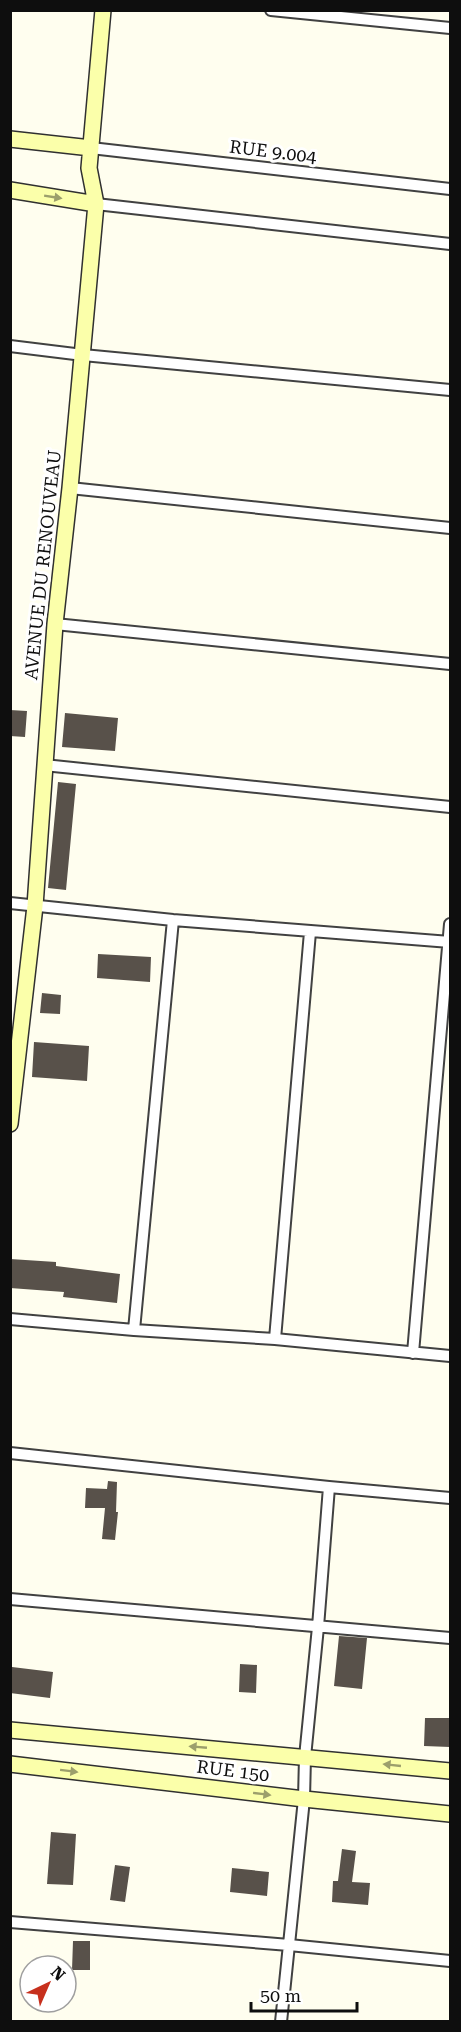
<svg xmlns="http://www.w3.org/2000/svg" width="461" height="2032" viewBox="0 0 461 2032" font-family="'Roboto Serif',serif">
  <rect width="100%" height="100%" fill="#fffeef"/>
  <path fill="#58514a" d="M10,710L27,711L25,737L10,736Z
    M65,713L118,718L115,751L62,747Z
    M58,782L76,784L66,890L48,888Z
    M98,954L151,957L150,982L97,978Z
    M42,993L61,995L60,1014L40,1013Z
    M34,1042L89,1046L87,1081L32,1077Z
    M10,1259L56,1262V1266L120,1274L117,1303L63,1297L64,1292L10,1288Z
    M108,1481L117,1482L116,1512H118L115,1540L102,1539L105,1508H85L86,1488L107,1489Z
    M339,1636L367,1638L362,1689L334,1686Z
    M240,1664L257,1665L256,1693L239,1692Z
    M12,1667L53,1672L50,1698L10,1693Z
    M425,1718H450V1747L424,1746Z
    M51,1832L76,1834L73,1885L47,1884Z
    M342,1849L356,1851L352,1882L370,1883L368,1905L332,1902L333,1881H338Z
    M115,1865L130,1867L125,1902L110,1900Z
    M232,1868L269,1872L267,1896L230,1892Z
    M73,1941H90V1970H72Z"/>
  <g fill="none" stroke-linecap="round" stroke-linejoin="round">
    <g stroke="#414141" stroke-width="14">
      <path id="street" d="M271,10L450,28
        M91,148L450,189
        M96,204L450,244
        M10,346L83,355L450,390
        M70,488L450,528
        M55,624L450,664
        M44,765L450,807
        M10,903L173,920L450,942
        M10,1319L134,1330L275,1339L450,1356
        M134,1330L173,920
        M275,1339L310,932
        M413,1353L450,924
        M10,1453L329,1487L450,1498
        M10,1599L450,1638
        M10,1922L289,1945L450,1961
        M281,2022L304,1799L305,1757L318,1627L329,1487"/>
    </g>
    <g stroke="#303030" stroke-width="18">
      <path id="secondary" d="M10,139L91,148
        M10,190L96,204
        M10,1124L35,906L55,624L70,488L96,204L89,168L103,10
        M10,1730L450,1771
        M10,1764L304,1799L450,1814"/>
    </g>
    <use href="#street" stroke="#fff" stroke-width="10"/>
    <use href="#secondary" stroke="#fbffaa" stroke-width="15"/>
  </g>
  <defs><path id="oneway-solid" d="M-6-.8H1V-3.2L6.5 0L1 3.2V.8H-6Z" transform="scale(1.5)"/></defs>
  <g fill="#9c9f6c">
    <use href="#oneway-solid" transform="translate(53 197) rotate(9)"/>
    <use href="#oneway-solid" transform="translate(198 1747) rotate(-175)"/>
    <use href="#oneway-solid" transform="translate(392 1765) rotate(-174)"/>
    <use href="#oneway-solid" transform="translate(69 1771) rotate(7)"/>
    <use href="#oneway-solid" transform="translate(262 1794) rotate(7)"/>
  </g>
  <g text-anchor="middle" stroke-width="6" stroke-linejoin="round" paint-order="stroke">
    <g font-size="18" fill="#0e0e0e" stroke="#fff">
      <text transform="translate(273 152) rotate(7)" y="6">RUE 9.004</text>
      <text transform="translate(43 565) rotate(-84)" y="6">AVENUE DU RENOUVEAU</text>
      <text transform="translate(233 1771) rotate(7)" y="6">RUE 150</text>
    </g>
  </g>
  <rect width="461" height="2032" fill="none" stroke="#0e0e0e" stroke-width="24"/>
  <g transform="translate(48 1984) rotate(44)"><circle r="28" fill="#ffffff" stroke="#9f9f9f" stroke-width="1.5"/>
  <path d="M0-4.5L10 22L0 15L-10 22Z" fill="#c7301d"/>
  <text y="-9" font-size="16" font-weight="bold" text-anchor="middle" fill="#0e0e0e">N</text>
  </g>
  <path d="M251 2002v9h106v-9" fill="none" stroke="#0e0e0e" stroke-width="3"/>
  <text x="260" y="2002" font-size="18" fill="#0e0e0e" stroke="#ffffff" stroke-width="4.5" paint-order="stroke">50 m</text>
</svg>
